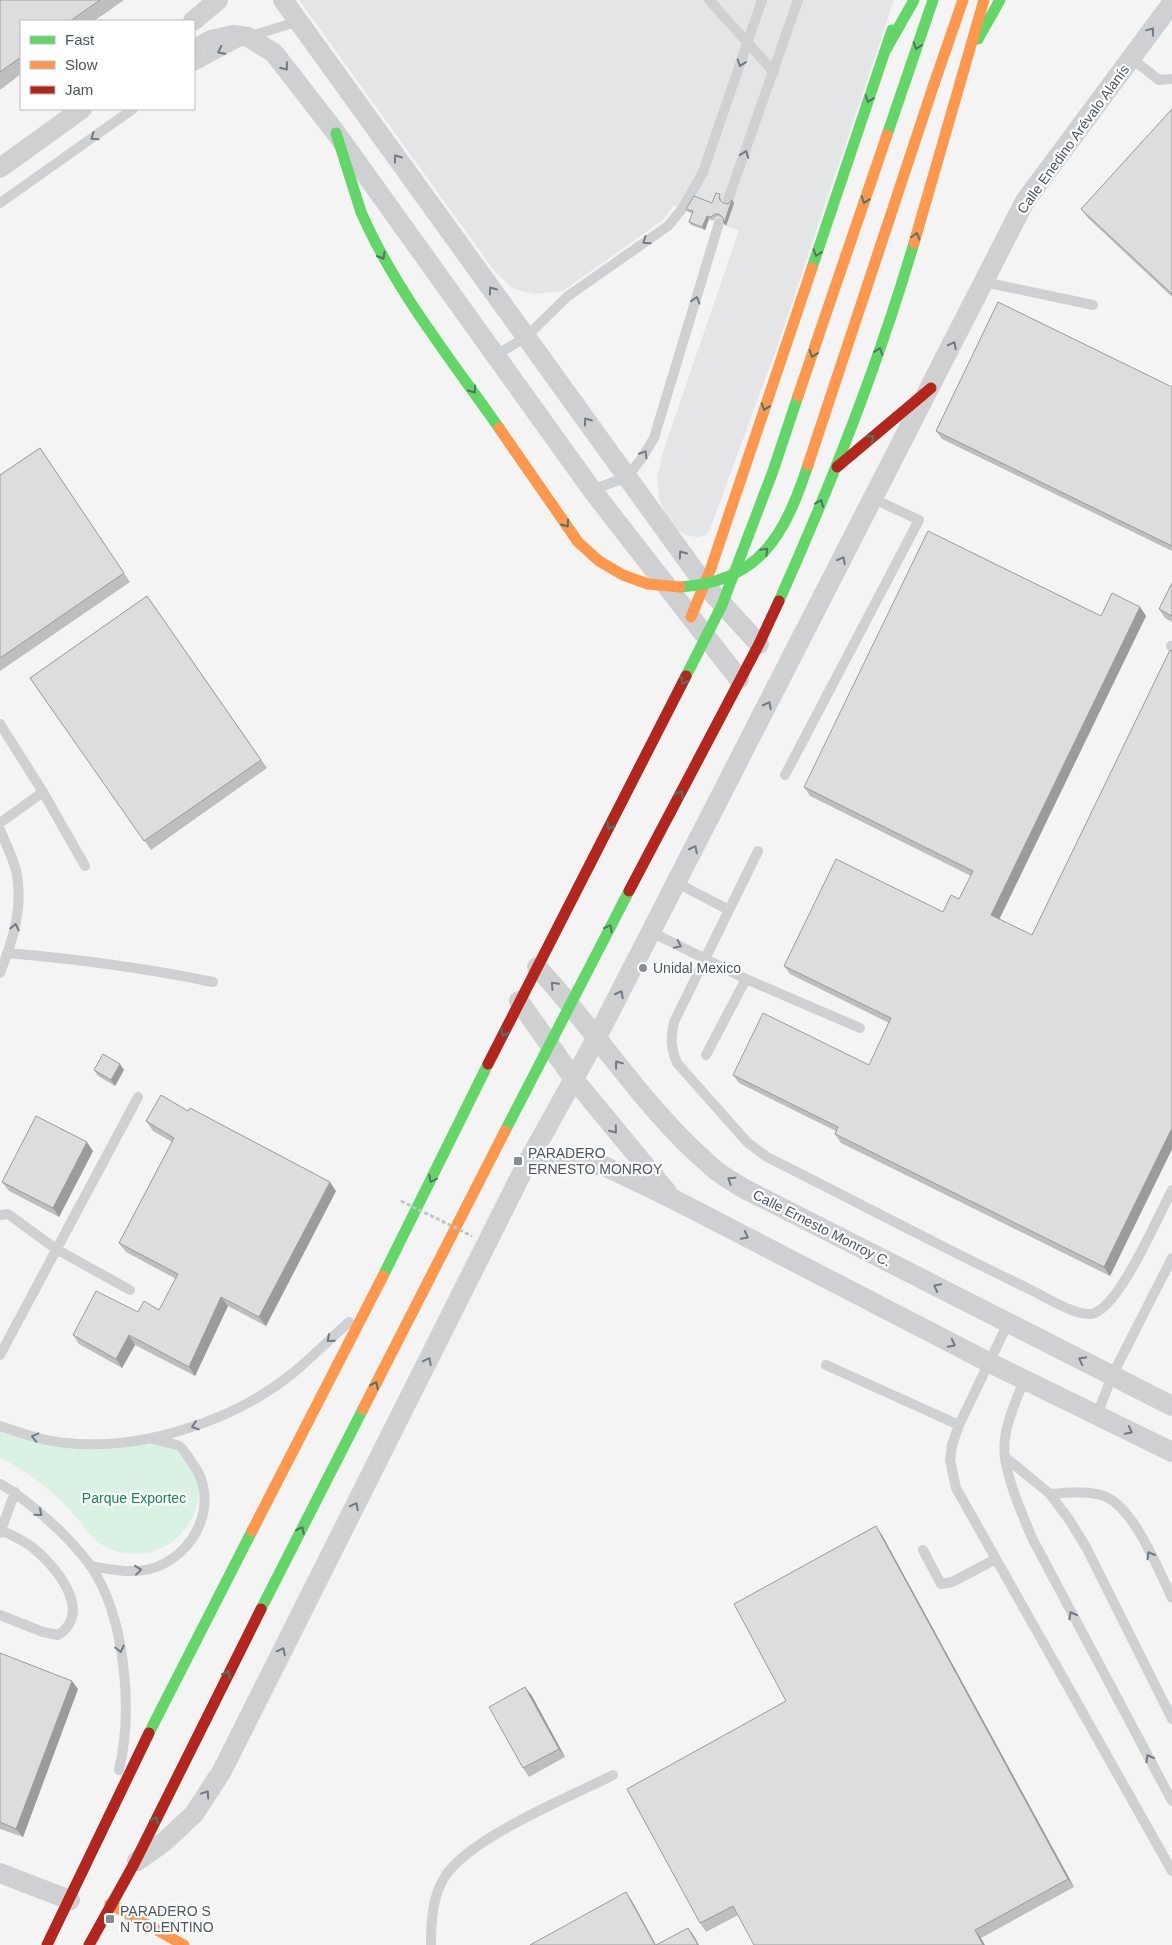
<svg xmlns="http://www.w3.org/2000/svg" width="1172" height="1945" viewBox="0 0 1172 1945" font-family="Helvetica,sans-serif">
  <rect width="100%" height="100%" fill="#f4f4f4"/>
  <path fill="#e4e5e7" d="M299,0H894L782,333L710,529L706,535L699,537L688,536L678,530L666,515L659,498L657,477L663,452L739,230L709,220L705,230L695,214L674,205L663,220L563,291L534,294L514,289L495,272Z"/>
  <path fill="#d9f2e3" d="M0,1428C11,1432 24,1439 36,1440C72,1445 132,1432 165,1446C234,1474 186,1572 116,1551C91,1544 84,1524 67,1507C48,1486 24,1471 0,1457Z"/>
  <g fill="none" stroke-linecap="round" stroke-linejoin="round">
    <path stroke="#ced0d2" stroke-width="10" d="M709,0L774,72
      M1131,58L1159,80L1172,79
      M194,66L248,37L299,21
      M728,200L798,0
      M0,203L133,109
      M984,282L1093,305
      M496,355L526,337L568,296L668,226L682,209L703,172L762,0
      M592,490L627,477L642,458L654,438L719,223
      M1171,646L1172,647
      M0,724L43,792
      M785,775L919,520L874,499
      M0,823L43,792L85,866
      M0,829C5,842 12,856 16,870C24,906 13,940 0,973
      M758,851L674,1022C670,1039 671,1048 677,1063L748,1143L767,1157C853,1200 938,1245 1025,1287C1041,1294 1074,1316 1091,1314C1118,1311 1159,1214 1172,1190
      M677,883L729,910
      M651,932L746,979L860,1028
      M7,953C77,959 145,968 213,982
      M706,1055L746,979
      M0,1215L8,1214L56,1249L130,1290
      M1008,1323L959,1425L952,1445L950,1460L956,1488L1172,1871
      M0,1355L138,1097
      M826,1365L959,1425
      M1024,1380C1015,1404 1001,1432 1005,1458C1009,1485 1022,1513 1032,1538L1172,1801
      M1097,1415L1112,1376L1172,1258
      M0,1426C21,1433 43,1441 66,1443C141,1451 234,1421 293,1373C312,1357 330,1339 349,1322
      M1005,1457L1050,1494L1068,1518L1086,1547L1172,1719
      M0,1484C15,1492 27,1502 40,1513C58,1528 76,1546 90,1565C126,1617 133,1711 119,1770
      M1050,1494C1067,1493 1088,1490 1104,1496C1134,1507 1159,1571 1172,1598
      M0,1533L15,1492
      M923,1550L941,1584L952,1582L996,1559
      M90,1566C110,1569 130,1574 150,1569C195,1557 221,1502 193,1464C189,1459 184,1449 179,1446C171,1443 161,1441 153,1439
      M0,1615L43,1632L58,1635C95,1612 54,1564 32,1547C23,1540 11,1535 1,1530
      M431,1945C431,1923 432,1898 444,1878C468,1838 570,1797 613,1775"/>
    <path stroke="#ced0d2" stroke-width="20" d="M283,0L705,585L759,644
      M193,21L218,0
      M194,49L211,40L233,35L248,37L274,53L336,133L592,490L739,679
      M0,168L82,109
      M537,967C597,1031 644,1109 711,1166C720,1175 732,1181 743,1188L1172,1406
      M519,1001L573,1078L667,1192
      M525,1167L568,1160L604,1166L671,1198L990,1363L1172,1452
      M137,1861L164,1842L194,1814L222,1771L525,1167L597,1037L1025,201L1172,3
      M0,1873L70,1900"/>
    <path stroke="#63d668" stroke-width="11" d="M978,39L1000,0
      M884,53L914,0
      M336,133L361,212
      M887,135L933,0
      M812,268L892,30
      M779,601C831,485 878,365 914,243
      M686,676L722,605L773,471L798,396
      M505,1131L629,891
      M383,1276L488,1064
      M261,1609L363,1409
      M149,1733L252,1531"/>
    <path stroke="#ff974d" stroke-width="11" d="M934,84L963,0
      M914,243L984,0
      M798,396L887,135
      M691,617L711,568L812,268
      M363,1409L505,1131
      M252,1531L383,1276
      M110,1904L184,1945"/>
    <path stroke="#b3261e" stroke-width="11" d="M837,467L931,388
      M629,891L759,644L779,601
      M488,1064L686,676
      M47,1945L149,1733
      M89,1945L134,1864L261,1609"/>
    <path stroke="#bcc7c4" stroke-width="3" stroke-dasharray="4 2.5" stroke-linecap="butt" d="M401,1201L472,1236"/>
    <path stroke="#63d668" stroke-width="11" d="M361,212C395,290 450,358 499,428
      M680,587C761,582 785,534 808,465"/>
    <path stroke="#ff974d" stroke-width="11" d="M499,428L578,542L599,561L623,575L648,584L680,587
      M808,465L934,84"/>
  </g>
  <path fill="#bebebf" d="M0,0H124L94,21H21V74L0,90Z
    M1172,109V297L1087,217L1081,209Z
    M722,197L721,201L723,203H734L726,226L724,223L723,219L721,217L717,216L713,220L709,219L705,230L691,225L689,222L692,213L688,212L686,209L712,203Z
    M1172,387V551L942,439L936,431Z
    M40,448L130,582L0,671V475Z
    M1172,583V622L1165,618L1159,609Z
    M147,596L267,768L151,850L30,678Z
    M1140,607L1146,616L999,919L1032,935L1172,651V1149L1110,1276L841,1143L835,1134L836,1131L739,1083L733,1075L869,1065L889,1023L790,974L784,966L943,912L959,899L971,876L810,796L804,787L1101,616Z
    M94,1070H124L115,1086L98,1076Z
    M188,1111L336,1191L266,1326L228,1306L195,1376L135,1345L122,1368L79,1344L73,1335L138,1312L159,1310L176,1279L126,1252L119,1243L172,1142L153,1131L146,1121Z
    M93,1151L59,1217L9,1191L2,1182Z
    M882,1535L1074,1887L981,1938L738,1915L706,1932L700,1923L786,1701Z
    M0,1653L78,1689L23,1837L0,1829Z
    M525,1687L532,1696L565,1757L529,1777L523,1768Z"/>
  <path fill="#9b9b9b" d="M732,200L734,203L726,226L724,223Z
    M707,216L709,219L705,230L702,227Z
    M1140,607L1146,616L997,924L991,915Z
    M120,1064L124,1070L115,1086L111,1080Z
    M1172,1128V1149L1110,1276L1104,1267Z
    M87,1142L93,1151L59,1217L53,1208Z
    M330,1182L336,1191L266,1326L259,1317Z
    M221,1297L228,1306L195,1376L189,1367Z
    M129,1335L135,1345L122,1368L116,1359Z
    M876,1526L882,1535L1074,1887L1068,1879Z
    M72,1681L78,1689L23,1837L16,1829Z
    M525,1687L532,1696L565,1757L559,1749Z
    M626,1892L632,1901L656,1945H655Z
    M688,1928L694,1936L699,1945H698Z
    M975,1930L981,1938L985,1945H983Z"/>
  <path fill="#ddddde" stroke="#9b9b9b" d="M0,0H100L70,21H21V57L0,72Z
    M1172,109V294L1081,209Z
    M716,193L720,194L719,199L723,203L728,204L732,200L724,223L723,218L719,214H715L711,217L707,216L702,227L689,222L693,211L686,209L694,196L712,203Z
    M998,302L1172,387V546L936,431Z
    M40,448L124,573L0,658V475Z
    M928,531L1101,616L1112,593L1140,607L991,915L1032,935L1170,650L1172,651V1128L1104,1267L835,1134L838,1127L733,1075L763,1013L869,1065L891,1018L784,966L836,859L943,912L951,895L959,899L973,871L804,787Z
    M1172,583V616L1159,609Z
    M147,596L261,760L144,841L30,678Z
    M103,1054L120,1064L111,1080L94,1070Z
    M161,1095L188,1111L190,1108L330,1182L259,1317L221,1297L189,1367L129,1335L116,1359L73,1335L96,1291L138,1312L144,1301L159,1310L178,1274L119,1243L174,1138L146,1121Z
    M36,1116L87,1142L53,1208L2,1182Z
    M876,1526L1068,1879L975,1930L983,1945H754L733,1906L700,1923L627,1789L786,1701L734,1604Z
    M0,1653L72,1681L16,1829L0,1822Z
    M525,1687L559,1749L523,1768L489,1707Z
    M626,1892L655,1945H530Z
    M688,1928L698,1945H656Z"/>
  <defs><path id="oneway-chevron" d="M-2-3.5L2.5 0L-2 3.5" fill="none" stroke-width="1.6" stroke-linecap="round" stroke-linejoin="round" transform="scale(1.25)"/></defs>
  <g stroke="#727b83">
    <use href="#oneway-chevron" transform="translate(1151 31) rotate(-53)"/>
    <use href="#oneway-chevron" transform="translate(221 51) rotate(153)"/>
    <use href="#oneway-chevron" transform="translate(741 63) rotate(109)"/>
    <use href="#oneway-chevron" transform="translate(285 67) rotate(52)"/>
    <use href="#oneway-chevron" transform="translate(94 137) rotate(145)"/>
    <use href="#oneway-chevron" transform="translate(745 154) rotate(-70)"/>
    <use href="#oneway-chevron" transform="translate(397 158) rotate(-126)"/>
    <use href="#oneway-chevron" transform="translate(646 241) rotate(145)"/>
    <use href="#oneway-chevron" transform="translate(492 290) rotate(-126)"/>
    <use href="#oneway-chevron" transform="translate(696 300) rotate(-73)"/>
    <use href="#oneway-chevron" transform="translate(953 345) rotate(-63)"/>
    <use href="#oneway-chevron" transform="translate(587 421) rotate(-126)"/>
    <use href="#oneway-chevron" transform="translate(644 454) rotate(-58)"/>
    <use href="#oneway-chevron" transform="translate(682 554) rotate(-125)"/>
    <use href="#oneway-chevron" transform="translate(842 560) rotate(-63)"/>
    <use href="#oneway-chevron" transform="translate(768 705) rotate(-63)"/>
    <use href="#oneway-chevron" transform="translate(694 849) rotate(-63)"/>
    <use href="#oneway-chevron" transform="translate(15 927) rotate(-77)"/>
    <use href="#oneway-chevron" transform="translate(678 945) rotate(26)"/>
    <use href="#oneway-chevron" transform="translate(554 985) rotate(-133)"/>
    <use href="#oneway-chevron" transform="translate(620 994) rotate(-63)"/>
    <use href="#oneway-chevron" transform="translate(618 1064) rotate(-127)"/>
    <use href="#oneway-chevron" transform="translate(614 1130) rotate(51)"/>
    <use href="#oneway-chevron" transform="translate(731 1180) rotate(-147)"/>
    <use href="#oneway-chevron" transform="translate(745 1236) rotate(27)"/>
    <use href="#oneway-chevron" transform="translate(937 1287) rotate(-153)"/>
    <use href="#oneway-chevron" transform="translate(330 1339) rotate(139)"/>
    <use href="#oneway-chevron" transform="translate(952 1344) rotate(27)"/>
    <use href="#oneway-chevron" transform="translate(1082 1360) rotate(-153)"/>
    <use href="#oneway-chevron" transform="translate(428 1361) rotate(-63)"/>
    <use href="#oneway-chevron" transform="translate(195 1426) rotate(161)"/>
    <use href="#oneway-chevron" transform="translate(1129 1431) rotate(27)"/>
    <use href="#oneway-chevron" transform="translate(35 1437) rotate(-167)"/>
    <use href="#oneway-chevron" transform="translate(355 1506) rotate(-63)"/>
    <use href="#oneway-chevron" transform="translate(39 1513) rotate(40)"/>
    <use href="#oneway-chevron" transform="translate(1150 1555) rotate(-120)"/>
    <use href="#oneway-chevron" transform="translate(138 1570) rotate(-6)"/>
    <use href="#oneway-chevron" transform="translate(1072 1615) rotate(-118)"/>
    <use href="#oneway-chevron" transform="translate(120 1649) rotate(77)"/>
    <use href="#oneway-chevron" transform="translate(282 1651) rotate(-63)"/>
    <use href="#oneway-chevron" transform="translate(1149 1758) rotate(-118)"/>
    <use href="#oneway-chevron" transform="translate(206 1794) rotate(-56)"/>
  </g>
  <g stroke="#507663">
    <use href="#oneway-chevron" transform="translate(917 46) rotate(109)"/>
    <use href="#oneway-chevron" transform="translate(869 99) rotate(109)"/>
    <use href="#oneway-chevron" transform="translate(865 200) rotate(109)"/>
    <use href="#oneway-chevron" transform="translate(916 236) rotate(-74)"/>
    <use href="#oneway-chevron" transform="translate(817 253) rotate(109)"/>
    <use href="#oneway-chevron" transform="translate(382 256) rotate(60)"/>
    <use href="#oneway-chevron" transform="translate(879 351) rotate(-71)"/>
    <use href="#oneway-chevron" transform="translate(813 354) rotate(109)"/>
    <use href="#oneway-chevron" transform="translate(473 390) rotate(55)"/>
    <use href="#oneway-chevron" transform="translate(765 407) rotate(109)"/>
    <use href="#oneway-chevron" transform="translate(871 438) rotate(-40)"/>
    <use href="#oneway-chevron" transform="translate(820 503) rotate(-68)"/>
    <use href="#oneway-chevron" transform="translate(566 524) rotate(55)"/>
    <use href="#oneway-chevron" transform="translate(765 551) rotate(-45)"/>
    <use href="#oneway-chevron" transform="translate(684 681) rotate(117)"/>
    <use href="#oneway-chevron" transform="translate(680 794) rotate(-63)"/>
    <use href="#oneway-chevron" transform="translate(610 826) rotate(117)"/>
    <use href="#oneway-chevron" transform="translate(609 928) rotate(-62)"/>
    <use href="#oneway-chevron" transform="translate(504 1033) rotate(116)"/>
    <use href="#oneway-chevron" transform="translate(432 1179) rotate(116)"/>
    <use href="#oneway-chevron" transform="translate(375 1385) rotate(-63)"/>
    <use href="#oneway-chevron" transform="translate(301 1530) rotate(-63)"/>
    <use href="#oneway-chevron" transform="translate(227 1674) rotate(-63)"/>
    <use href="#oneway-chevron" transform="translate(155 1820) rotate(-64)"/>
  </g>
  <g fill="#868d94" stroke="#fff" stroke-width="2">
    <circle cx="643" cy="968" r="5"/>
    <rect x="513" y="1156" width="10" height="10" rx="2.5"/>
    <rect x="105" y="1914" width="10" height="10" rx="2.5"/>
  </g>
  <g text-anchor="middle" stroke-width="4.5" stroke-linejoin="round" paint-order="stroke">
    <g font-size="14" fill="#4a5661" stroke="#fff">
      <text transform="translate(1073 139) rotate(-54)" y="5">Calle Enedino Arévalo Alanís</text>
      <text transform="translate(822 1228) rotate(27)" y="5">Calle Ernesto Monroy C.</text>
    </g>
    <g font-size="14" fill="#4a5661" stroke="#fff" text-anchor="start">
      <text x="653" y="973">Unidal Mexico</text>
      <text x="528" y="1158">PARADERO<tspan x="528" dy="16">ERNESTO MONROY</tspan></text>
      <text x="120" y="1916">PARADERO S<tspan x="120" dy="16">N TOLENTINO</tspan></text>
    </g>
    <g font-size="14" fill="#17864f" stroke="#fff">
      <text x="134" y="1503">Parque Exportec</text>
    </g>
  </g>
  <rect x="20" y="20" width="175" height="90" fill="#ffffff" stroke="#b7bbc0"/>
  <rect x="30" y="36" width="25" height="8" fill="#63d668" stroke="#b7bbc0"/>
  <text x="65" y="45" font-size="15" fill="#4a5661">Fast</text>
  <rect x="30" y="61" width="25" height="8" fill="#ff974d" stroke="#b7bbc0"/>
  <text x="65" y="70" font-size="15" fill="#4a5661">Slow</text>
  <rect x="30" y="86" width="25" height="8" fill="#b3261e" stroke="#b7bbc0"/>
  <text x="65" y="95" font-size="15" fill="#4a5661">Jam</text>
</svg>
